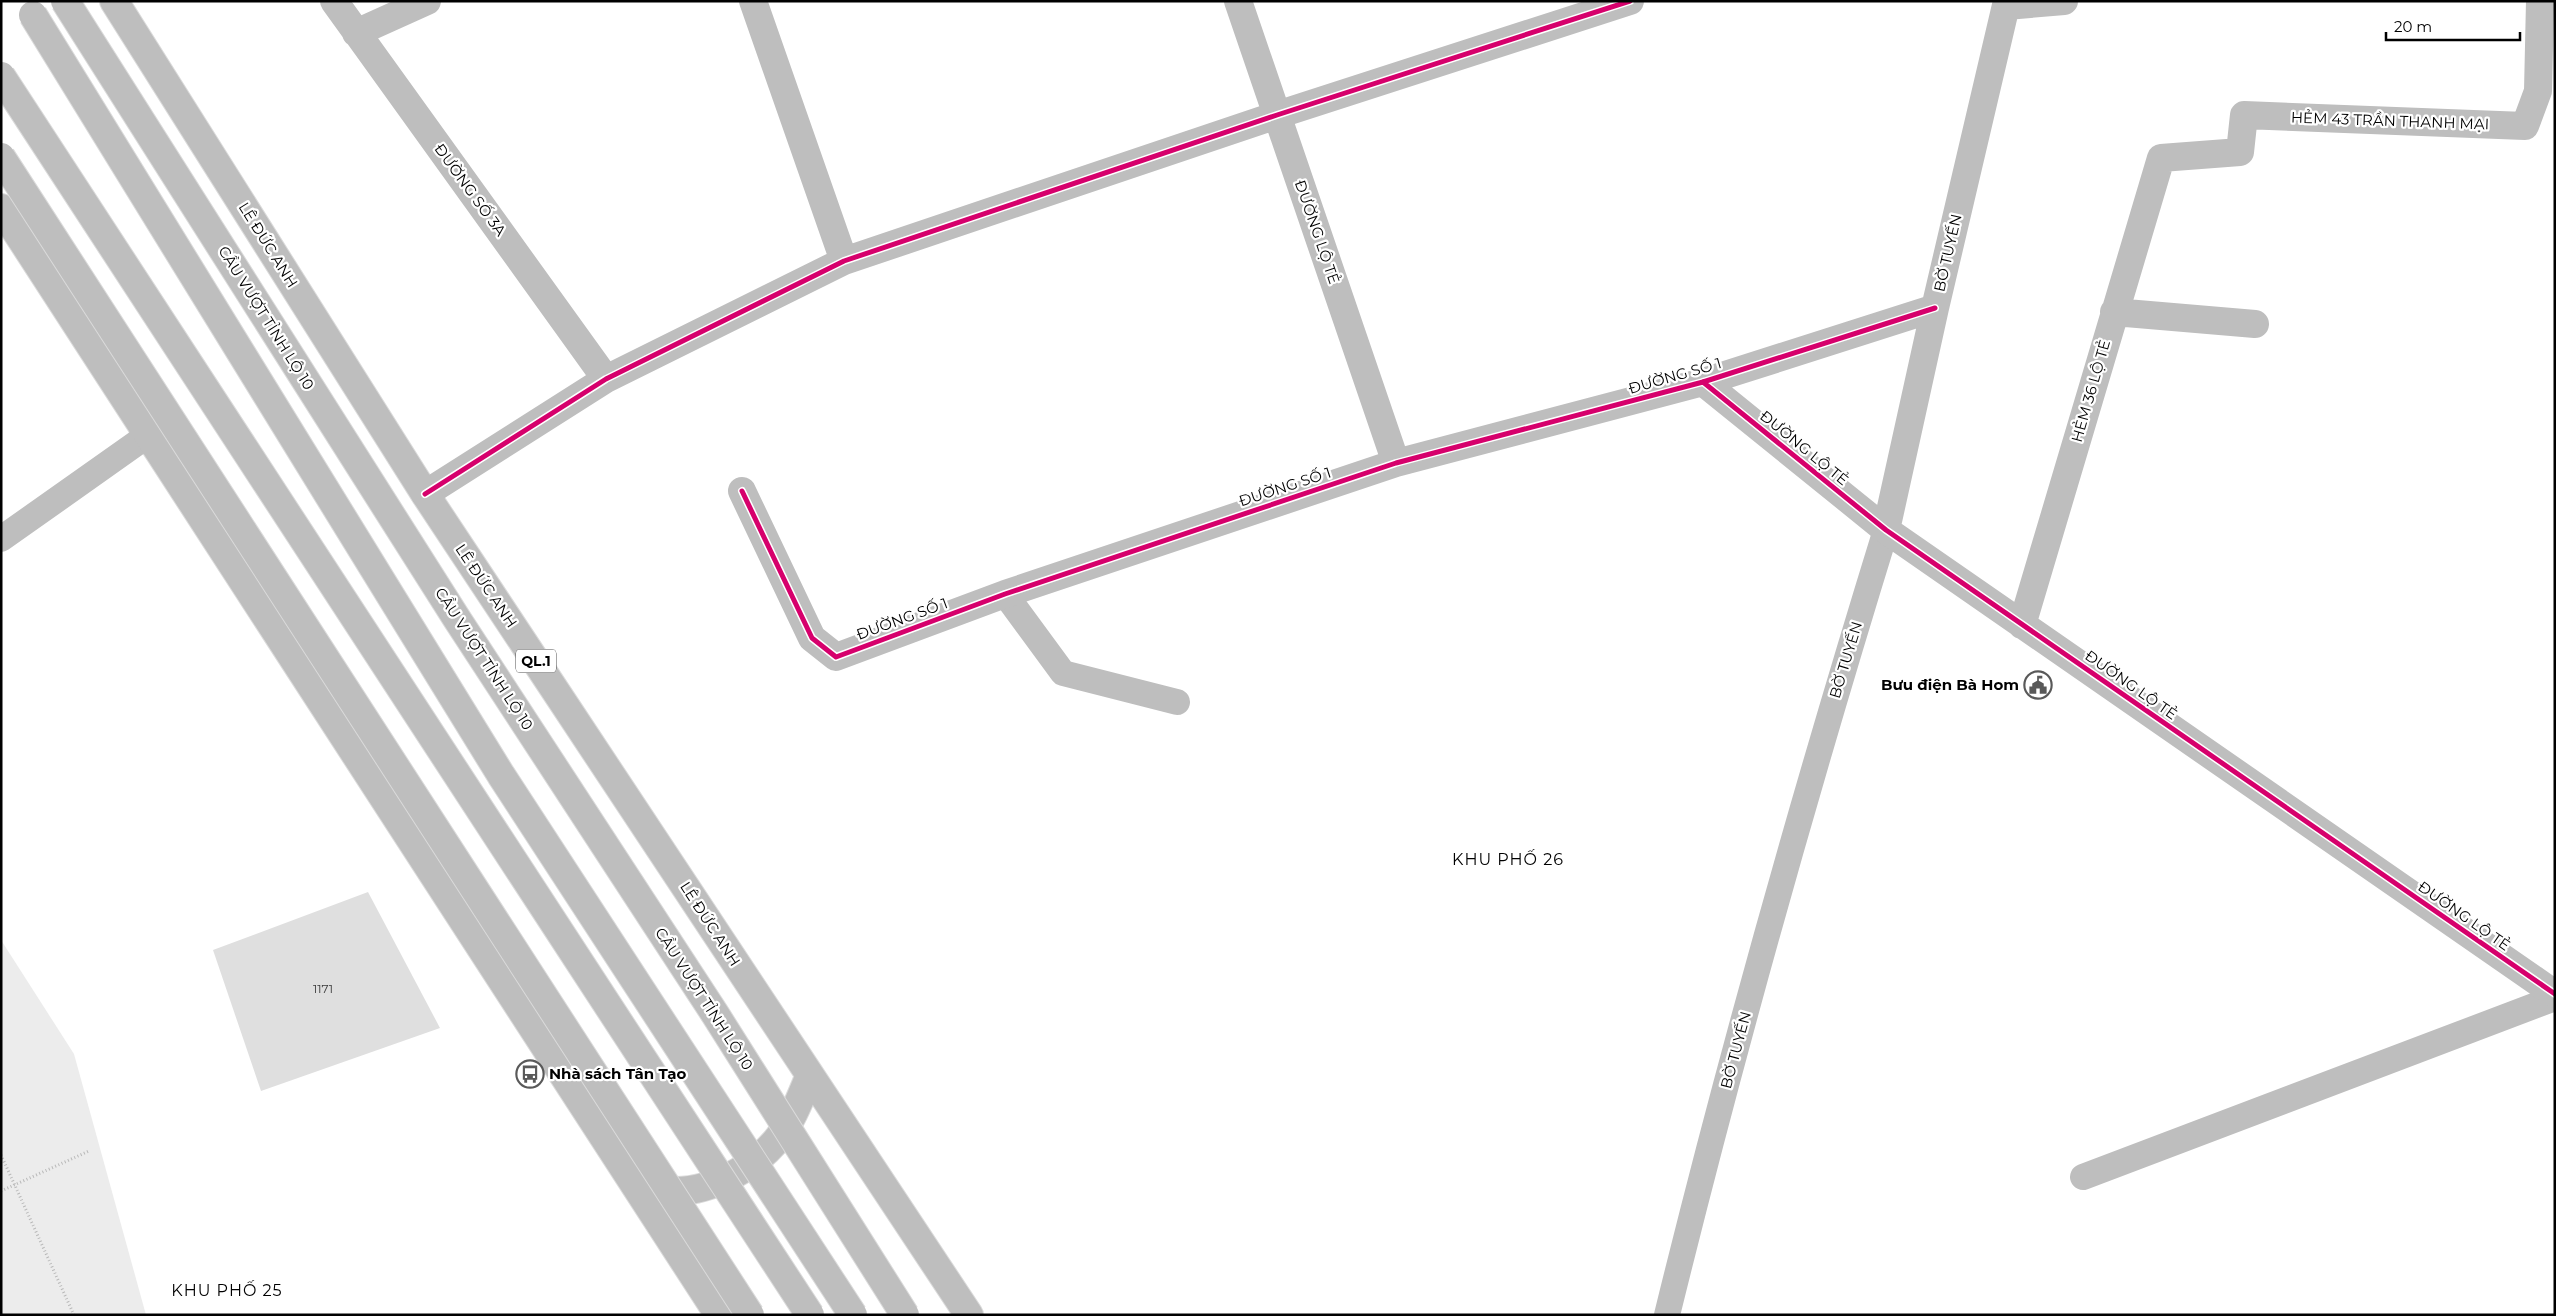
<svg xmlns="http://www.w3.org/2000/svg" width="2556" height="1316" viewBox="0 0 2556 1316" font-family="Montserrat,sans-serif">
  <rect width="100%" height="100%" fill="#fff"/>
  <path fill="#ececec" d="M1,940L74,1054L146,1315H1Z"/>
  <path fill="#dfdfdf" d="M368,892L440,1028L261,1091L213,950Z"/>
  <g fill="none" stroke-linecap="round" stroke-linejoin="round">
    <g stroke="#dbdbdb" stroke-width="30">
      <path id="highway" d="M114,1L425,494L969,1315
        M1,208L719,1315
        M649,1188C658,1189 667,1191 676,1191C713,1191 757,1166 779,1137C793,1119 801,1096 810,1075"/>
    </g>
    <path stroke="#b9b9b9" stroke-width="3" stroke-dasharray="1 2.5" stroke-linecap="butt" d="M1,1155L74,1315
      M1,1191L89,1151"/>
    <path stroke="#bebebe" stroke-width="26" d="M1,539L148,435
      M1005,594L1063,673L1177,702
      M2083,1177L2555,998
      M1667,1315C1732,1051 1806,789 1886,530"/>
    <path stroke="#bebebe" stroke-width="28" d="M334,1L606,379
      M753,1L844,261
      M1238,1L1396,463
      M2006,6L2064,1
      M356,33L427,1
      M2114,312L2255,324
      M1703,382L1886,530L2555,994
      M742,491L812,638L836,657L1005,594L1396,463L1703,382L1935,308
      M425,494L606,379L844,261L1277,115L1630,1
      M1886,530L1935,308L2007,1
      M2022,625L2161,158L2240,152L2244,115L2525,126L2538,91L2540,1"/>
    <use href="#highway" stroke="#bebebe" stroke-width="28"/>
    <g stroke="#dbdbdb" stroke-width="30" stroke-linecap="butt">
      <path id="highway-bridge" d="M65,1L457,619L715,1014L905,1315
        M33,15L501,775L853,1315
        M1,76L810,1315
        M1,157L750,1315"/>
    </g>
    <use href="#highway-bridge" stroke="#bebebe" stroke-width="28"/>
    <g stroke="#fff" stroke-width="8">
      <path id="cycleway" d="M1703,382L1886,530L2555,994
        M742,491L812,638L836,657L1005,594L1396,463L1703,382L1935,308
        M425,494L606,379L844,261L1277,115L1630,1"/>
    </g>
    <use href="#cycleway" stroke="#d6006c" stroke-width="5"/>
  </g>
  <defs>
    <g id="civic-ring" transform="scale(1.4375)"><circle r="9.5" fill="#fff" stroke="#595959" stroke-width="1.5"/><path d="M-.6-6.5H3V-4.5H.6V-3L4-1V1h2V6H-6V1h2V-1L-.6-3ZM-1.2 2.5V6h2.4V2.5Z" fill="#595959"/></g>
    <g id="bus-ring" transform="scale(1.4375)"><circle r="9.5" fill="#fff" stroke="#595959" stroke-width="1.5"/><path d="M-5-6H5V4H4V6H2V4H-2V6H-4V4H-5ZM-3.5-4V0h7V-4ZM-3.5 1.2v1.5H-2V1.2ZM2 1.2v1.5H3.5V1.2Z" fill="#595959"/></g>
  </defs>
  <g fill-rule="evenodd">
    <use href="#civic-ring" x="2038" y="685"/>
    <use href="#bus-ring" x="530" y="1074"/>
  </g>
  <g text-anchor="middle" stroke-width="4.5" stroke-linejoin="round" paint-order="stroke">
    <g font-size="12" fill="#383838">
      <text x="323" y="993">1171</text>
    </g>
    <rect fill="#fff" stroke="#4c4c4c" stroke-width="1" x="516" y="649.5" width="40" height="23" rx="4"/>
    <g font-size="14" font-weight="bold" fill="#000">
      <text x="536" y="666">QL.1</text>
    </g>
    <g font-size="15" fill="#000" stroke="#fff">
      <text transform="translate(2390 121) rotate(2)" y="5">HẺM 43 TRẦN THANH MẠI</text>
      <text transform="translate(470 190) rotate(54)" y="5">ĐƯỜNG SỐ 3A</text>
      <text transform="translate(1317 232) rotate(71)" y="5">ĐƯỜNG LỘ TẺ</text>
      <text transform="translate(268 245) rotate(58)" y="5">LÊ ĐỨC ANH</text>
      <text transform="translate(1948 253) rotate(-77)" y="5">BỜ TUYẾN</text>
      <text transform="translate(266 318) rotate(58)" y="5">CẦU VƯỢT TỈNH LỘ 10</text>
      <text transform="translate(1675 376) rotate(-16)" y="5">ĐƯỜNG SỐ 1</text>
      <text transform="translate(2091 391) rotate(-74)" y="5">HẺM 36 LỘ TẺ</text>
      <text transform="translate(1804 448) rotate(39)" y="5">ĐƯỜNG LỘ TẺ</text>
      <text transform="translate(1285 487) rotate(-18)" y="5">ĐƯỜNG SỐ 1</text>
      <text transform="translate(486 586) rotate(56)" y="5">LÊ ĐỨC ANH</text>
      <text transform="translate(902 619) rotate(-20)" y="5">ĐƯỜNG SỐ 1</text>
      <text transform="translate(484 659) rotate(57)" y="5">CẦU VƯỢT TỈNH LỘ 10</text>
      <text transform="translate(1846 660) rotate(-73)" y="5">BỜ TUYẾN</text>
      <text transform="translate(2131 685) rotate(35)" y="5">ĐƯỜNG LỘ TẺ</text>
      <text transform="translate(2464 916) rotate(35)" y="5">ĐƯỜNG LỘ TẺ</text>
      <text transform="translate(710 924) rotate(57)" y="5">LÊ ĐỨC ANH</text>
      <text transform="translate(704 999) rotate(57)" y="5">CẦU VƯỢT TỈNH LỘ 10</text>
      <text transform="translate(1736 1050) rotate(-75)" y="5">BỜ TUYẾN</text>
    </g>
    <g font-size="15" font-weight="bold" fill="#000" stroke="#fff" text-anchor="end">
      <text x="2019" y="690">Bưu điện Bà Hom</text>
      <text x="549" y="1079" text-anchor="start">Nhà sách Tân Tạo</text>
    </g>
    <g font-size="16" letter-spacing="1" fill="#000" stroke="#fff">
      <text x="1508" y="865">KHU PHỐ 26</text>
      <text x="227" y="1296">KHU PHỐ 25</text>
    </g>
  </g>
  <rect width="2556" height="1316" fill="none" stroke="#000000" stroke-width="5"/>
  <path d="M2386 32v8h134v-8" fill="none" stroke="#000000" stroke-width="2.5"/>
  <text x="2394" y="32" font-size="15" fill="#000000" stroke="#ffffff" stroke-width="4" paint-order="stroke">20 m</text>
</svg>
